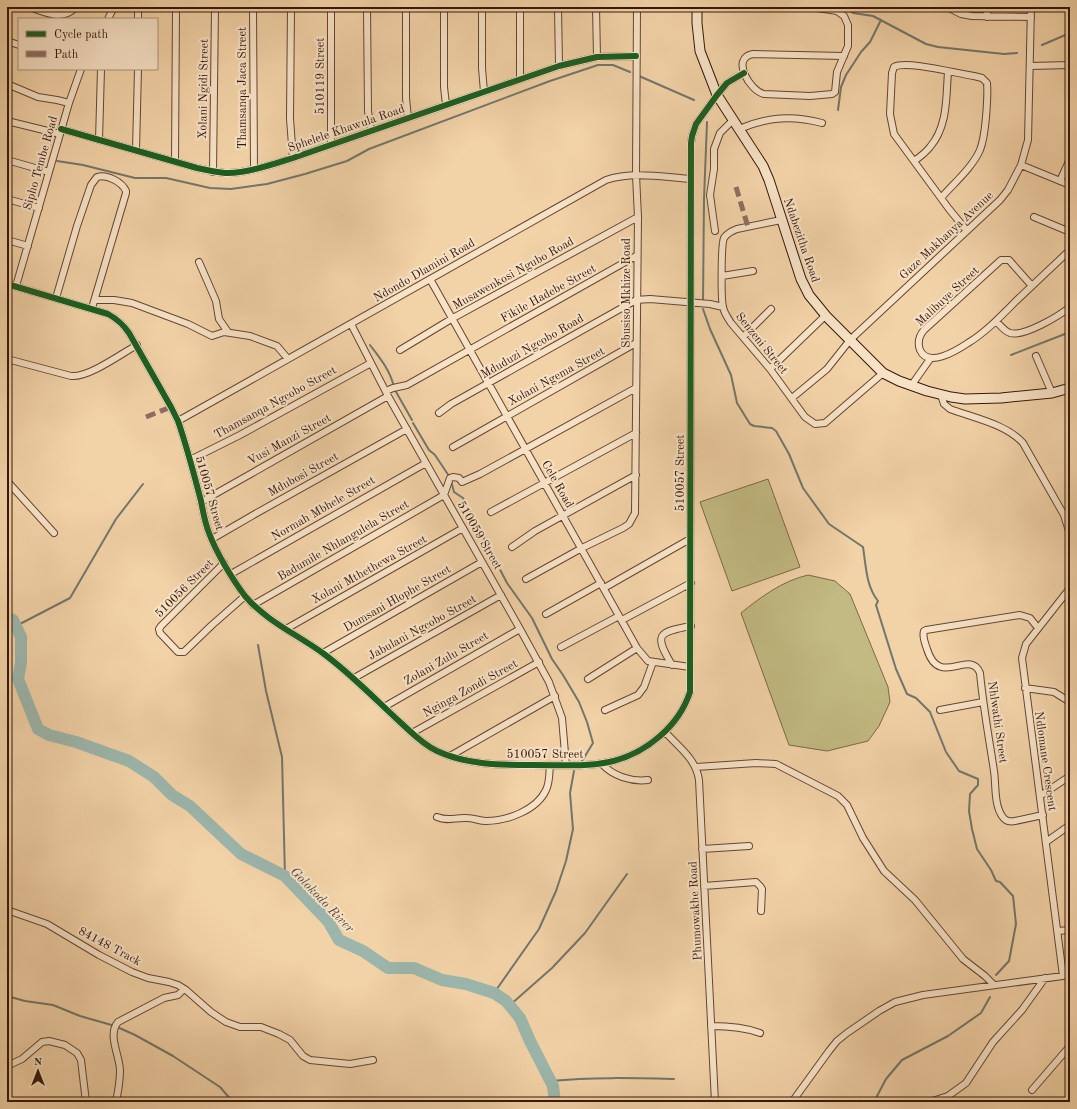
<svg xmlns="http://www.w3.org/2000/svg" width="1077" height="1109" viewBox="0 0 1077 1109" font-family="'Old Standard TT',serif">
  <rect width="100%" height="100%" fill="#f2d2a7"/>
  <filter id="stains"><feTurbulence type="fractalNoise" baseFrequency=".005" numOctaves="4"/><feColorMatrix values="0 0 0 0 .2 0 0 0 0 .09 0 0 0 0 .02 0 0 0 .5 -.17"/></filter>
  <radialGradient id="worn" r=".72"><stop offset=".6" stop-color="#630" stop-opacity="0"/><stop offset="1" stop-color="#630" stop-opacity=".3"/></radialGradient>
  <path fill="#c2ba82" stroke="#7c6847" d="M768,479L800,567L732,591L700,502Z
    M808,575L835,581L850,594L888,687L890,702L879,726L868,741L827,751L789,745L741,613C761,597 782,581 808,575Z"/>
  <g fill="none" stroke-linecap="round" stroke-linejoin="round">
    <path stroke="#73766c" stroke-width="2" d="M845,7L853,13L873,16L926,44L938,47L1004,54L1017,53
      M1042,45L1070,33
      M639,76L694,100
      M838,110L841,87L846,75L861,52L870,42L881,20
      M57,161L83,165L135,178H166L210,188L231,189L267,184L305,174L347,161L369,149L550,81L598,65H613L630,72
      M703,302L704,199L707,122
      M703,309L710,329L731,375L737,403L750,424L754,426L772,428L776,431L789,454L803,488L829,524L863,547C866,566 866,586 878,601L876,605L896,669L907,694L916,698L930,712L946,752L959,771L978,779V785L970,794L969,811L972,829L977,849L991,870L996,881L1000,882L1013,896L1016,924L1009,961L996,975
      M370,345C380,358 390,370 394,387
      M1011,355L1070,332
      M395,390L412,420
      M413,423L429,450L435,455L449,476
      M451,481L454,492L463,498L507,583L532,618L552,659L563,675L579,702L587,722L593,743L582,761
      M16,626L70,598L116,519L143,484
      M258,645L266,691L282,757L285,876
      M494,993L539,929L556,891L566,861L573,829L570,793L574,771
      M7,996L25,1001L53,1005L80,1016L115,1026L135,1035L173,1056L220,1087L233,1102
      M510,1005L552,968L585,933L627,874
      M550,1081C592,1077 632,1078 674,1079
      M877,1102L876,1098L886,1079L902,1060L948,1036L981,1013L990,997"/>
    <path stroke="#9cb6ac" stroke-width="12" d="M7,618L13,620L21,637V663L18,679L38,729L49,735L76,742L129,761L154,777L172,795L190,806L241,854L285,876L328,921L339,940L363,951L388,968H414L442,980L466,984L494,993L506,1001L520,1018L530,1041L553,1086L555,1102"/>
    <g stroke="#644633" stroke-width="8">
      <path id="street" d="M29,7C45,12 62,22 76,7
        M138,7V19
        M253,7L254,169
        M291,7L290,119L293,158
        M331,7V145
        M367,7L368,111L371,131
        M406,7V98L408,118
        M444,7V87L446,105
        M482,7V68L484,92
        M520,7V79
        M558,7L559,66
        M596,7L597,57
        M811,7L837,11L844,16L848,25V46L837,72L835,92L832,94L810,96L764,94C750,91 730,58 753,54L844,56
        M947,7L961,14L972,16L1031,17
        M697,8H764L789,7
        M987,17V7
        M108,19L114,7
        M7,41L19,45
        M1030,66L1070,65
        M7,84L38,97L57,100L69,103
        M7,121L60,134
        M61,129L197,168C206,170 215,172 225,173C245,174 274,164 293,158L559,66L597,57L636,56
        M739,129C768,117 792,115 822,123
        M99,140L101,69
        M136,150L138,69
        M7,160L49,172
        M175,161L176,7
        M914,161C920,157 926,152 930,147C948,126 946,97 948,72
        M1021,165L1070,185
        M213,172L215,7
        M1060,181L1070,159
        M941,198C954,183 972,168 980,150C984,140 985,128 986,117C987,105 988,94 987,83L982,78L974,76C958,74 907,60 894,67L892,73L890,114L894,134L949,209L967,231
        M7,199L39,208
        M1034,217L1070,232
        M781,220L737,229C732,231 727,233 724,238C721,244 721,299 723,307C724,313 728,318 731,323L770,369L805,417L815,424L825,423L883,373
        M715,231L710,195L714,169V149L720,133L733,120
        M7,240L28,246
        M199,262L216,301L219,319L228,332
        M722,276L753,271
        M430,279L637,648L648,661L690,667
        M7,284L108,314C117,319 123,324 129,333L171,407L178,421C187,447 194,474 201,501C203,512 205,523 209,533C216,552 232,579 245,596C266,621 298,635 324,654C351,674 375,699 400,722C411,732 422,744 437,751C467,765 500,765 533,765C582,765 620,771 660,736C674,724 684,710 690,692L691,143L692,136L696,124L717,95L727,83L744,73
        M16,286L69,103L81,69
        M1032,286L1009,260H1001L924,330C919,336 917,342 920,350C928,368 956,351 968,343C986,332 1001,316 1016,301C1034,284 1052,267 1070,250
        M56,298L77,226L91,185L97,177C107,174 122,182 126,191V193L92,308
        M95,300H114L132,303L188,324L212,336L224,332L250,336L277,346L288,359
        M996,321C1000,325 1004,331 1010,333C1024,337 1059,316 1070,307
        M351,324L388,396L520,629L549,682L562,718L566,765
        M743,337L771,309
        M400,350L453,318L638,217
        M1036,356L1052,393
        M7,359L71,376C88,378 121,354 137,345
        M770,369L825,316
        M911,386L930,359
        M386,391L393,388L407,385L636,256
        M941,395L944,404L950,409C974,418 1006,424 1023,443L1064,515L1070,534
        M792,398L827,369L850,340L1000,200L1008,190L1021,165L1028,140L1031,7
        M439,413L451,404L636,300L650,299L710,304L723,307
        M178,421L606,180C631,171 664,177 691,179
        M453,447L636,343
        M190,460L240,435L371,363
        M7,481L54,533
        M201,502L388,396
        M491,512L636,433
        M212,539L255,514L407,429
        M512,547L535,531L636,475
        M224,563L161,626L159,629L160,633L178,652H184L212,625L245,596
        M231,574L426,463
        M526,579L582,548L623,528L629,524L635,513L638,217L636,175L637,7
        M604,588L690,539
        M253,605L444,495L450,478L453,477L459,478L462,482L480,474L636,388
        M546,614L601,583
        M622,620L691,583
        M1038,628L1030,618L1020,615L926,630L924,631C922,637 925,643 927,649C939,689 970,648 980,673C983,706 989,738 994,771C996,785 994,804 1002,816C1005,821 1010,822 1015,821L1043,815
        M286,629L463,528
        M561,647L619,616
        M323,653L482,562
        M672,665C654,635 657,632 691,626
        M354,678L501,595
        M588,679L637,648
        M1025,688L1054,692L1070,702
        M384,707L520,629
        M605,710L638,695L644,687L653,662
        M940,710L983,702
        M665,732C679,747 696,759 699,780L715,1102
        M412,733L539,662
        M450,756L555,696
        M602,764C613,776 631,782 648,780
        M696,767L756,763L776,764L838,796L847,805L863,838L884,871L915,900L963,959L985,976L994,985
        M1040,796L1070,776
        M437,817C449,822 455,817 467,818C474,818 479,821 486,821C507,821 537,810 546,790C550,782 549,773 550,765
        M1046,842L1070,825
        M702,849L749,846
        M704,886L756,882L760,886L762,889L761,911
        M7,910L47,924L99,955L132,972L148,978L169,982L178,985L186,990L211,1012L226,1022L240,1027H261L279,1034L290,1040L303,1056L310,1060L350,1064L373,1060
        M1058,931L1070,930
        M1063,976L1022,658L1026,644L1070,588
        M711,1026C728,1026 744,1027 760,1033
        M7,1066L22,1059L42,1042L49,1041L65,1045L77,1053L81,1060L86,1102
        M1032,1090L1070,1046
        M116,1102C118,1092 120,1081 120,1071C120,1056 107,1035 118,1022L164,998L178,995L184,989
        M792,1102L829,1051L837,1041L847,1033L879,1011L895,1002L923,995L1070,975
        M929,1102L948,1096L966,1083L993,1042L1022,1010L1045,978"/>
    </g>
    <g stroke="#35170c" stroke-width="11">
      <path id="secondary" d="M697,7V23L700,51L717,95L763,166L769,180L801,279L809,295L827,317L883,373L899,381L927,391L951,397L965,399L1001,398L1052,393L1070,388"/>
    </g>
    <use href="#street" stroke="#f7e2c6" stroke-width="6"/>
    <use href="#secondary" stroke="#f7e2c6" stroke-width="9"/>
    <path stroke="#8d6e63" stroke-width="5" stroke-dasharray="10 5" stroke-linecap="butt" d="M736,187L748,227
      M146,417L171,407"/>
    <g stroke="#f7e2c6" stroke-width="8">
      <path id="cycleway" d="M61,129L197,168C206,170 215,172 225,173C245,174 274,164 293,158L559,66L597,57L636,56
        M7,284L108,314C117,319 123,324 129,333L171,407L178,421C187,447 194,474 201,501C203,512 205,523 209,533C216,552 232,579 245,596C266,621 298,635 324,654C351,674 375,699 400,722C411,732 422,744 437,751C467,765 500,765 533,765C582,765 620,771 660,736C674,724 684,710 690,692L691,143L692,136L696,124L717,95L727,83L744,73"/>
    </g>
    <use href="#cycleway" stroke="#1b5e20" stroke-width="6"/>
  </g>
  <g text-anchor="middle" stroke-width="4" stroke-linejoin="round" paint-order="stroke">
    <g font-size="12" fill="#35170c" stroke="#f7e2c6">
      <text transform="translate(320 76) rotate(-90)" y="4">510119 Street</text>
      <text transform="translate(242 88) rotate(-90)" y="4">Thamsanqa Jaca Street</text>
      <text transform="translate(203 89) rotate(-89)" y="4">Xolani Ngidi Street</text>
      <text transform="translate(346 128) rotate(-19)" y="4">Sphelele Khawula Road</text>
      <text transform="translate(40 163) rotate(-74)" y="4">Sipho Tembe Road</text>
      <text transform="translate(946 235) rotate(-43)" y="4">Gaze Makhanya Avenue</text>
      <text transform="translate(802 240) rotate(71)" y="4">Ndabezitha Road</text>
      <text transform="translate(424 270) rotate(-30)" y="4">Ndondo Dlamini Road</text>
      <text transform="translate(513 273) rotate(-29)" y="4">Musawenkosi Ngubo Road</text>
      <text transform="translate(548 293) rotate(-29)" y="4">Fikile Hadebe Street</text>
      <text transform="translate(626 293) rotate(-90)" y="4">Sbusiso Mkhize Road</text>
      <text transform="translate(947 296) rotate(-43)" y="4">Malibuye Street</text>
      <text transform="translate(762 343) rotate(51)" y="4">Senzeni Street</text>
      <text transform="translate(532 346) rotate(-30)" y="4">Mduduzi Ngcobo Road</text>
      <text transform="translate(556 376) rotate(-29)" y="4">Xolani Ngema Street</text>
      <text transform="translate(275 402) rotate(-29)" y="4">Thamsanqa Ngcobo Street</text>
      <text transform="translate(289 439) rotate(-29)" y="4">Vusi Manzi Street</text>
      <text transform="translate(680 473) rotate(-90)" y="4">510057 Street</text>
      <text transform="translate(303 474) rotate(-29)" y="4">Mdubosi Street</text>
      <text transform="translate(558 484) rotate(60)" y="4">Cele Road</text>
      <text transform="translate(210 493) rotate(74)" y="4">510057 Street</text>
      <text transform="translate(323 508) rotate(-30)" y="4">Normah Mbhele Street</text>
      <text transform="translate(480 535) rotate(60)" y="4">510059 Street</text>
      <text transform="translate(343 540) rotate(-30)" y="4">Badumile Nhlangulela Street</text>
      <text transform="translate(369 569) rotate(-29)" y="4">Xolani Mthethewa Street</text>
      <text transform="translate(184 588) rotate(-45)" y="4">510056 Street</text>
      <text transform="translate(397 598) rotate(-30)" y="4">Dumsani Hlophe Street</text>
      <text transform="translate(422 627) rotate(-29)" y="4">Jabulani Ngcobo Street</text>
      <text transform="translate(446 658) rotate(-30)" y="4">Zolani Zulu Street</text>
      <text transform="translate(470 688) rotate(-29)" y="4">Nginga Zondi Street</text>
      <text transform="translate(998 722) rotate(82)" y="4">Nhlwathi Street</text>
      <text x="545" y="758">510057 Street</text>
      <text transform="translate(1046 761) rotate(82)" y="4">Ndlomane Crescent</text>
      <text transform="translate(695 911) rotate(-93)" y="4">Phumowakhe Road</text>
      <text transform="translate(110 946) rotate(28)" y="4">84148 Track</text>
    </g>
    <g font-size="13" font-style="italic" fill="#54473c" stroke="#f7e2c6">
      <text transform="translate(323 899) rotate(46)" y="5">Golokodo River</text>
    </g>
  </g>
  <rect width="1077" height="1109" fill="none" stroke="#f2d2a7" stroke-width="24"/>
  <rect x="8" y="8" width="1061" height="1093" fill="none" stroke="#35170c" stroke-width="2"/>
  <rect x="12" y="12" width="1053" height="1085" fill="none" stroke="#35170c"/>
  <rect x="18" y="18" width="140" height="52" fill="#f7e2c6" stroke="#a9917c"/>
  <rect x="26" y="31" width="20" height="6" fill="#1b5e20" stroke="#a9917c"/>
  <text x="54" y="38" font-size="12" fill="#35170c">Cycle path</text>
  <rect x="26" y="51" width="20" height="6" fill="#8d6e63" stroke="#a9917c"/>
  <text x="54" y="58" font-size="12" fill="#35170c">Path</text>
  <g transform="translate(38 1071)" stroke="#f7e2c6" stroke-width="3" paint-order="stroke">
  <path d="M0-3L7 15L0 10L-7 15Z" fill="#35170c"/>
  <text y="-6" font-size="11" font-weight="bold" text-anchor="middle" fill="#35170c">N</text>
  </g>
  <rect width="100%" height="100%" filter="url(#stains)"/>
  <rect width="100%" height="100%" fill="url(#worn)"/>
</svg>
